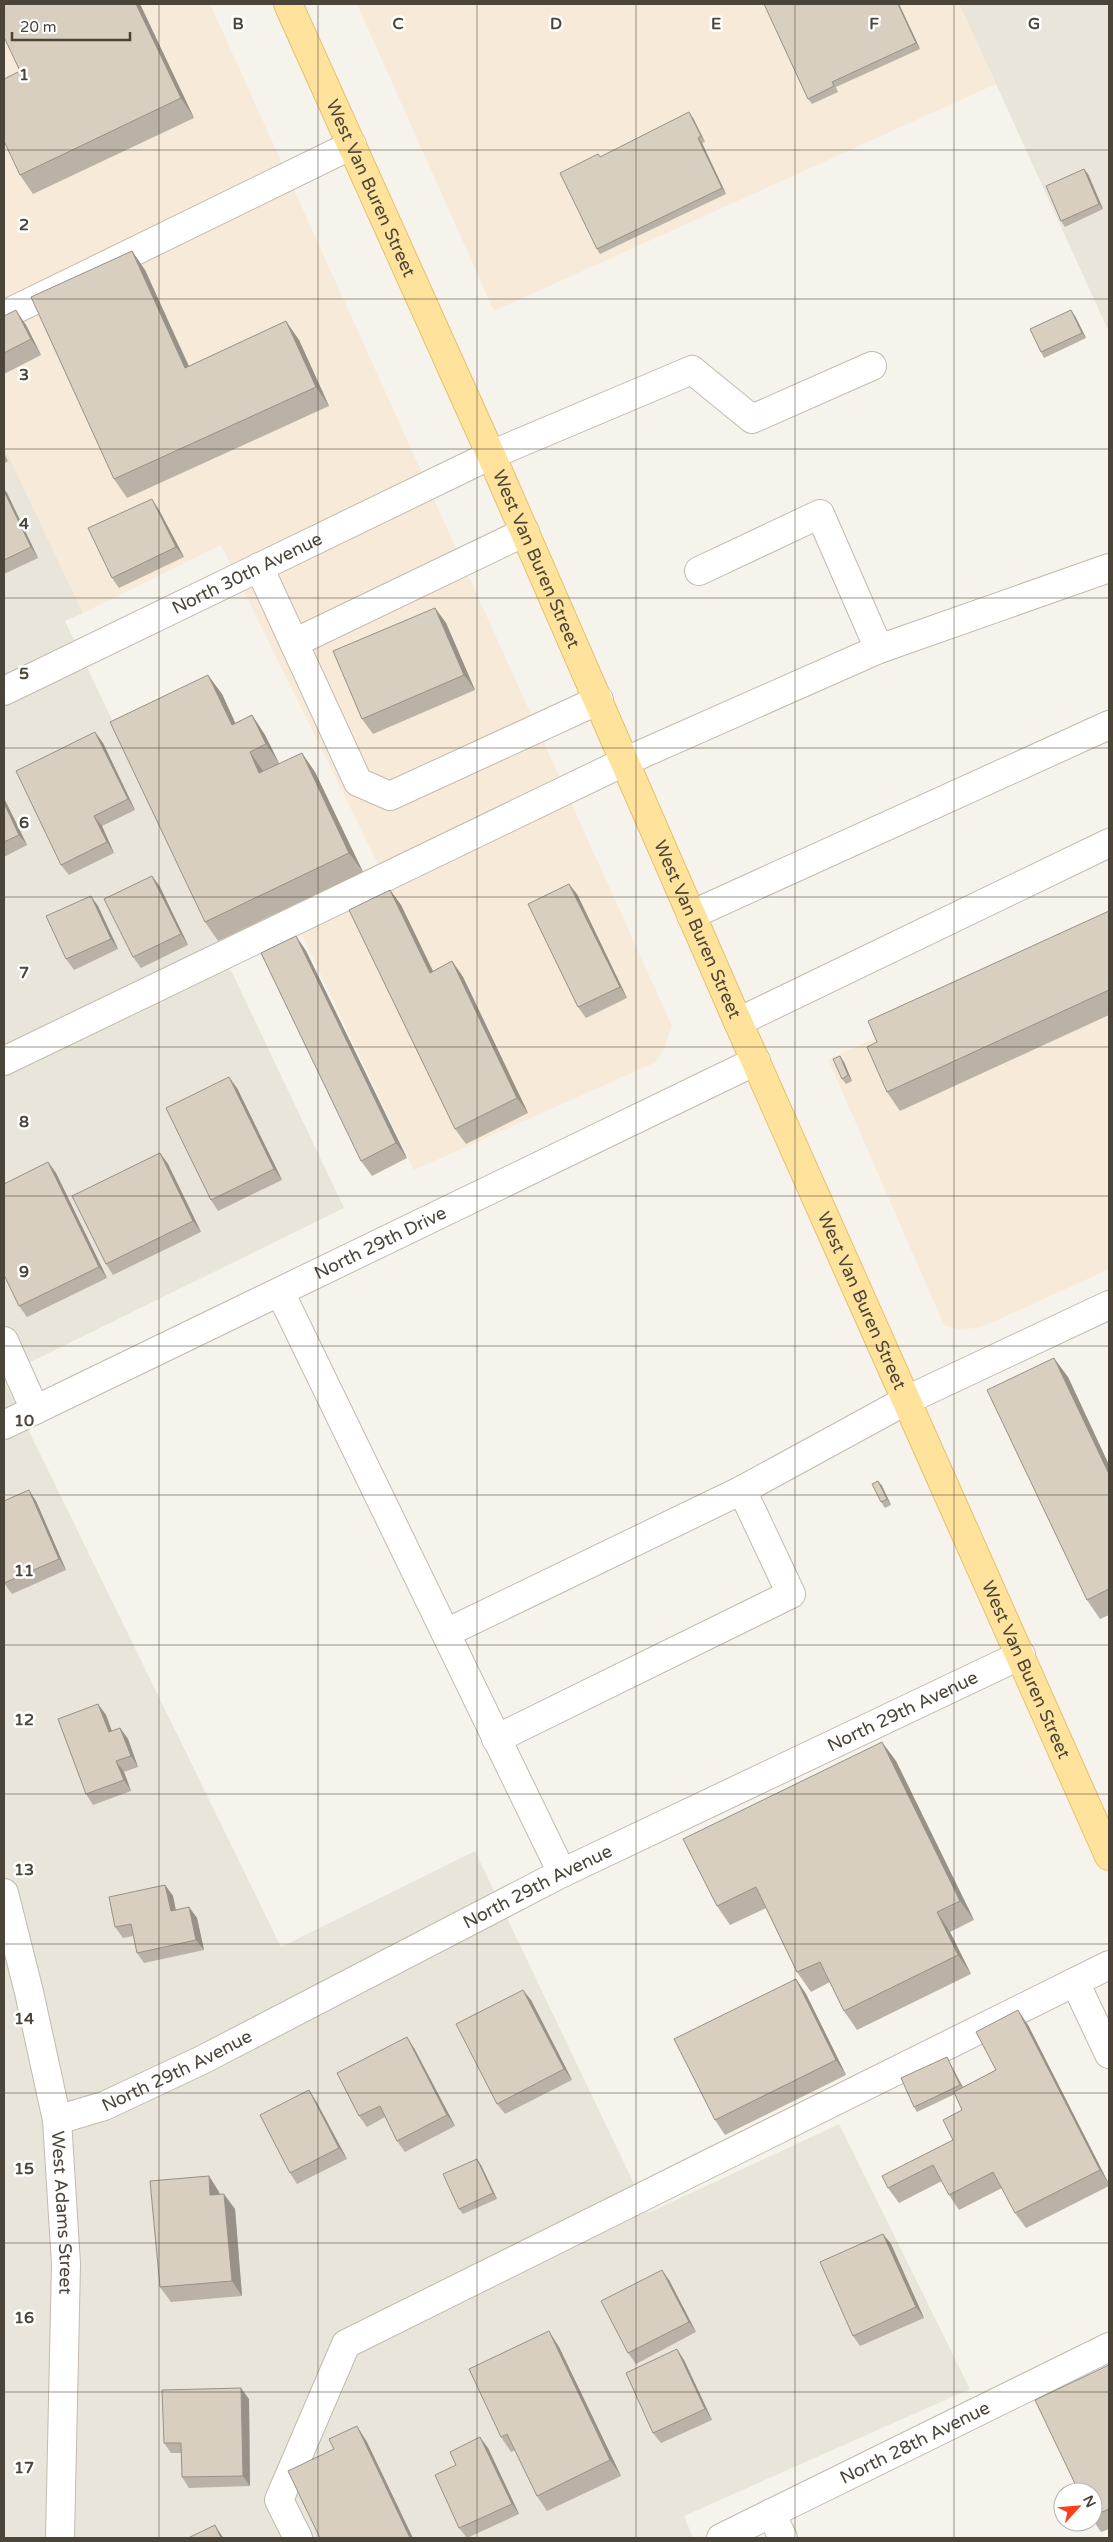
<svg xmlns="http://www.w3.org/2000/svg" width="1113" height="2542" viewBox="0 0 1113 2542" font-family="'Varela Round',sans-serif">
  <rect width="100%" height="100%" fill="#f6f3ec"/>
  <path fill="#eae5da" d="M959,4H1109V332L996,84Z
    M4,446L83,613L65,621L344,1208L4,1375Z
    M4,1380L281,1947L475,1851L648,2213L839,2124L970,2389L684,2516L693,2538H4Z"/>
  <path fill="#f7ead8" d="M4,4H210L672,1026L663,1051L656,1062L414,1170L301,933L391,890L221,545L83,613L4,446Z
    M357,4H959L996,84L494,311Z
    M1109,936V1269L982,1327L960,1330L944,1325L828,1059Z"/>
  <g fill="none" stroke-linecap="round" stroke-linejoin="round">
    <g stroke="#c2bbae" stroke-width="30">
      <g id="minor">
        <path d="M4,315L352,145"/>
        <path d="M259,567L358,782L390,796L599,700"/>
        <path d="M699,571L820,514L879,649"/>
        <path d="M294,643L525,532"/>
        <path id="s1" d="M4,691L491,455L692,370L752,419L872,366"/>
        <path d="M691,915L1109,725"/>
        <path d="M738,1022L1109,843"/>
        <path d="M4,1061L626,761L879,649L1109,568"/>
        <path d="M280,1292L562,1873"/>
        <path d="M4,1341L35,1410"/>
        <path id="s2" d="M4,1425L756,1061"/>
        <path d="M446,1633L742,1490L907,1400L1109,1305"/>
        <path d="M496,1739L791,1594L742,1490"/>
        <path id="s3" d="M4,1893L29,1992L57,2120L66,2264L60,2538"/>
        <path d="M1075,1982L1109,2054"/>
        <path id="s4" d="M57,2120L104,2106L202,2060L562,1873L1021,1655"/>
        <path d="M771,2513L783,2538"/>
        <path d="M298,2538L279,2500L346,2344L1109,1965"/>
        <path id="s5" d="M721,2538L1109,2347"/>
      </g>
    </g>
    <g stroke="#e6c16a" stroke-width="30">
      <g id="major">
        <path id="s6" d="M288,4L491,455L738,1022L1109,1856"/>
      </g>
    </g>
    <use href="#minor" stroke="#fff" stroke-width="28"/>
    <use href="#major" stroke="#ffe39c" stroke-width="28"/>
  </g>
  <path fill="#bab2a6" d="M140,4L194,118L33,194L20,175V71Z
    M899,4L920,49L836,87L838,92L812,104L808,99Z
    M693,118L705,142L702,143L726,194L600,254L597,249L598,154L600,157Z
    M1088,174L1103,209L1065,227L1061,221Z
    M132,251L145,270L189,366L299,340L329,406L127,498L114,479Z
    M4,316L26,325L41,355L4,374Z
    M1075,316L1086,338L1044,358L1041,352Z
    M4,453L8,461L4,464Z
    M4,489L7,493L38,558L4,574Z
    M159,510L184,557L119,588L112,578Z
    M435,608L446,623L475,690L373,734L362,719Z
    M222,694L235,723L252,715L265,735L279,763L315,772L363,872L218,941L205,922Z
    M95,732L103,743L135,810L102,826L114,853L69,875L61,865Z
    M4,799L27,845L4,857Z
    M152,876L160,887L188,945L141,968L133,957Z
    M390,890L401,905L433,971L452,961L463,977L528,1113L466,1144L455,1129Z
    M577,894L627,998L586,1018L578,1007Z
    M98,906L118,949L74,970L66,959Z
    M1109,911V1015L900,1111L887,1092L877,1042Z
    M296,936L306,951L407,1158L372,1176L361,1161Z
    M844,1062L852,1081L846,1084L842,1079Z
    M237,1088L282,1180L218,1211L211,1200Z
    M160,1153L168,1164L201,1232L113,1275L106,1264Z
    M48,1162L56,1173L107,1278L27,1317L19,1306Z
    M1068,1377L1109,1465V1615L1100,1619L1087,1600Z
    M878,1481L882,1486L891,1505L885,1508L881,1502Z
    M36,1501L66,1570L12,1594L4,1583Z
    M98,1704L106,1715L112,1731L120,1728L128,1739L138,1767L124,1772L131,1791L93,1805L86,1794Z
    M896,1761L974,1920L950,1932L971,1974L857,2030L844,2011L830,1982L811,1992L797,1972L766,1908L730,1925L717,1906Z
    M165,1885L173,1896L176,1910L189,1907L197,1918L204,1950L144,1963L137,1953L133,1936L123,1938L115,1927Z
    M796,1979L806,1994L846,2075L725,2135L715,2120Z
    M531,2000L572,2080L505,2114L497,2104Z
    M1028,2025L1109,2184V2186L1026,2228L1015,2213L1002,2188L959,2210L949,2195L942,2181L899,2203L888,2188L953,2140L962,2110L955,2094L917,2112L914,2107L950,2063L963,2087L996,2070Z
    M414,2048L455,2126L405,2152L397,2141L385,2117L367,2127L359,2116Z
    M316,2101L347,2159L297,2184L290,2173Z
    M481,2165L497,2199L463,2214L459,2209Z
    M209,2176L219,2192L220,2194L235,2209L242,2296L171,2302L160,2287Z
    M883,2234L891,2244L924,2318L860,2346L853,2336Z
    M669,2280L696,2332L636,2364L628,2353Z
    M559,2347L621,2476L547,2511L537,2496L515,2450L511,2452L501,2437Z
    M684,2360L712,2420L661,2443L653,2433Z
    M1109,2365V2529L1101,2532L1093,2520V2492Z
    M249,2399L250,2486L189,2488L182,2477V2453H171L164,2443Z
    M488,2448L519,2514L467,2538L459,2528L456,2465Z"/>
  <path fill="#979187" d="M136,4H140L194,118L181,98Z
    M898,4H899L920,49L916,43Z
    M689,112L693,118L705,142L701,136Z
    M698,138L702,143L726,194L722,188Z
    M1084,169L1088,174L1103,209L1099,204Z
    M132,251L145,270L198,387L185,368Z
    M16,310L26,325L41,355L31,339Z
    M1071,310L1075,316L1086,338L1082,333Z
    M286,321L299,340L329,406L316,387Z
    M4,489L7,493L38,558L31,547L4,491Z
    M152,499L159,510L184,557L176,547Z
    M435,608L446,623L475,690L464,675Z
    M208,675L222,694L245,744L232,725Z
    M252,715L265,735L279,763L266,744Z
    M95,732L103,743L135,810L128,799Z
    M250,752L263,771L259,773Z
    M302,753L315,772L363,872L349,853Z
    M4,799L5,800L27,845L19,835L4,803Z
    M94,816L102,826L114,853L107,842Z
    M152,876L160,887L188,945L181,934Z
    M569,884L577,894L627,998L620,987Z
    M390,890L401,905L441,988L430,973Z
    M91,896L98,906L118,949L111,939Z
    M296,936L306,951L407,1158L396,1143Z
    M452,961L463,977L528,1113L517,1098Z
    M840,1056L844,1062L852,1081L848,1075Z
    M229,1077L237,1088L282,1180L274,1169Z
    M160,1153L168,1164L201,1232L193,1221Z
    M48,1162L56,1173L107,1278L99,1267Z
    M1054,1358L1068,1377L1109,1465V1474Z
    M878,1481L882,1486L891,1505L887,1499Z
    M29,1490L36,1501L66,1570L59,1559Z
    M98,1704L106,1715L116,1743L109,1732Z
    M120,1728L128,1739L138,1767L131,1756Z
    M882,1742L896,1761L974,1920L960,1901Z
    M116,1761L124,1772L131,1791L124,1780Z
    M165,1885L173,1896L178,1922L171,1911Z
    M189,1907L197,1918L204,1950L196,1940Z
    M937,1912L950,1932L971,1974L958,1955Z
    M796,1979L806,1994L846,2075L836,2060Z
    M523,1990L531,2000L572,2080L564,2069Z
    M1018,2010L1028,2025L1109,2184L1100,2170Z
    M407,2037L414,2048L455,2126L447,2115Z
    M947,2057L950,2063L964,2090L960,2085Z
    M309,2090L316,2101L347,2159L339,2148Z
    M477,2159L481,2165L497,2199L493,2193Z
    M209,2176L219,2192L221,2210L210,2195Z
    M224,2194L235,2209L242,2296L232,2281Z
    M883,2234L891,2244L924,2318L916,2307Z
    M662,2270L669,2280L696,2332L689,2322Z
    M549,2331L559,2347L621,2476L610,2460Z
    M677,2349L684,2360L712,2420L705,2409Z
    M241,2388L249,2399L250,2486L243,2476Z
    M357,2426L367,2442L413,2538H410Z
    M480,2437L488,2448L519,2514L512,2504Z
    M215,2525L222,2536L224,2538H221Z"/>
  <path fill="#d8cfc1" stroke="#979187" d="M4,4H136L181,98L20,175L4,141V79L20,71L4,37Z
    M764,4H898L916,43L832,82L834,86L808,99Z
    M689,112L701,136L698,138L722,188L597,249L560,173L598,154L600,157Z
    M1084,169L1099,204L1061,221L1046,186Z
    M132,251L185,368L286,321L316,387L114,479L31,297Z
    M16,310L31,339L4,353V316Z
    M1071,310L1082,333L1041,352L1030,329Z
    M4,491L31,547L4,560Z
    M152,499L176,547L112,578L88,528Z
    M435,608L464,675L362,719L333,651Z
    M208,675L232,725L252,715L266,744L250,752L259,773L302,753L349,853L205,922L110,722Z
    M95,732L128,799L94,816L107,842L61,865L16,771Z
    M4,803L19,835L4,842Z
    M152,876L181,934L133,957L104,899Z
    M569,884L620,987L578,1007L528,904Z
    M390,890L430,973L452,961L517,1098L455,1129L349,910Z
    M91,896L111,939L66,959L46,916Z
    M1109,911V990L887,1092L867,1047L877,1042L868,1021Z
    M296,936L396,1143L361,1161L261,953Z
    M840,1056L848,1075L842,1079L833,1059Z
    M229,1077L274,1169L211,1200L166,1108Z
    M160,1153L193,1221L106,1264L72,1196Z
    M48,1162L99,1267L19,1306L4,1275V1184Z
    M1054,1358L1109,1474V1589L1087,1600L987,1390Z
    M878,1481L887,1499L881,1502L872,1484Z
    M29,1490L59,1559L4,1583V1501Z
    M98,1704L109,1732L120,1728L131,1756L116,1761L124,1780L86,1794L58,1719Z
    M882,1742L960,1901L937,1912L958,1955L844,2011L820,1962L797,1972L756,1887L717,1906L683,1839Z
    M165,1885L171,1911L189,1907L196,1940L137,1953L131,1924L115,1927L109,1897Z
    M796,1979L836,2060L715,2120L674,2039Z
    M523,1990L564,2069L497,2104L456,2024Z
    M1018,2010L1100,2170L1015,2213L993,2172L949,2195L933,2165L888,2188L882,2176L953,2140L943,2120L962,2110L954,2092L996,2070L976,2032Z
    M407,2037L447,2115L397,2141L380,2106L359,2116L337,2073Z
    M947,2057L960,2085L914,2107L901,2078Z
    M309,2090L339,2148L290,2173L260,2115Z
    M477,2159L493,2193L459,2209L443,2174Z
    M209,2176L210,2195L224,2194L232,2281L160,2287L150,2181Z
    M883,2234L916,2307L853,2336L820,2262Z
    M662,2270L689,2322L628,2353L601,2301Z
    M549,2331L610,2460L537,2496L507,2434L501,2437L469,2369Z
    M677,2349L705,2409L653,2433L626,2373Z
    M1109,2365V2509L1093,2516V2492H1079L1035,2400Z
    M241,2388L243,2476L182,2477L181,2443H164L162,2390Z
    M357,2426L410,2538H320L288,2471L334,2449L329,2439Z
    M480,2437L512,2504L459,2528L435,2475L456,2465L450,2452Z
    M215,2525L221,2538H188Z"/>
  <path fill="none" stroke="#4b4439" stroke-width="1" stroke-opacity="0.55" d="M159,4V2538M318,4V2538M477,4V2538M636,4V2538M795,4V2538M954,4V2538M4,150H1109M4,299H1109M4,449H1109M4,598H1109M4,748H1109M4,897H1109M4,1047H1109M4,1196H1109M4,1346H1109M4,1495H1109M4,1645H1109M4,1794H1109M4,1944H1109M4,2093H1109M4,2243H1109M4,2392H1109"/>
  <g text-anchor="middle" stroke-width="5" stroke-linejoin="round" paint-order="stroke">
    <g font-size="18" fill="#4b4439" stroke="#fff">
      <text dy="6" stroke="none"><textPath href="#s6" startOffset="202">West Van Buren Street</textPath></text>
      <text dy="6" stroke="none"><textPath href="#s6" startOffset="608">West Van Buren Street</textPath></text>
      <text dy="6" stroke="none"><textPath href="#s1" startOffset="270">North 30th Avenue</textPath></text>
      <text dy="6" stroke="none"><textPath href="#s6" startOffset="1012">West Van Buren Street</textPath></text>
      <text dy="6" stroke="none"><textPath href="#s2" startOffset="418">North 29th Drive</textPath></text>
      <text dy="6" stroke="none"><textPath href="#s6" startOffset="1418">West Van Buren Street</textPath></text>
      <text dy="6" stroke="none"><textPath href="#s6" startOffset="1822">West Van Buren Street</textPath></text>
      <text dy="6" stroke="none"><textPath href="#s4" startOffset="940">North 29th Avenue</textPath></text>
      <text dy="6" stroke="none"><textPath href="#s4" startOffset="535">North 29th Avenue</textPath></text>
      <text dy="6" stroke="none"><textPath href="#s4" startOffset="130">North 29th Avenue</textPath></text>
      <text dy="6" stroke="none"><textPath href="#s3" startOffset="326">West Adams Street</textPath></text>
      <text dy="6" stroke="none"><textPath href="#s5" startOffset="216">North 28th Avenue</textPath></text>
    </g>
  </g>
  <g font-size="16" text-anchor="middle" font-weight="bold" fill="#4b4439" stroke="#fff" stroke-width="5" stroke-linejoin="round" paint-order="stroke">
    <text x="238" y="29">B</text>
    <text x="398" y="29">C</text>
    <text x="556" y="29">D</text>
    <text x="716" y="29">E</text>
    <text x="874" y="29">F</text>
    <text x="1034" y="29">G</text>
    <text x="24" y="80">1</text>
    <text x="24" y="230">2</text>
    <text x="24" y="380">3</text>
    <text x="24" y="529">4</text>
    <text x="24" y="679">5</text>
    <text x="24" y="828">6</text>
    <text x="24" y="978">7</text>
    <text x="24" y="1127">8</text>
    <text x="24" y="1277">9</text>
    <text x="24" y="1426">10</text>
    <text x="24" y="1576">11</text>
    <text x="24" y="1725">12</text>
    <text x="24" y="1875">13</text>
    <text x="24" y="2024">14</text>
    <text x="24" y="2174">15</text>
    <text x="24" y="2323">16</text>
    <text x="24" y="2473">17</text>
  </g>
  <rect width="1113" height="2542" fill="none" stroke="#4b4439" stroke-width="10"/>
  <g transform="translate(1078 2507) rotate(64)"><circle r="24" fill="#ffffff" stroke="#b7b4b0"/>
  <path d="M0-4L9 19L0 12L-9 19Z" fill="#fc3f1d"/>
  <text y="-8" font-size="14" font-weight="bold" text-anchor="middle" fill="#4b4439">N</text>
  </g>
  <path d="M12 32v8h118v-8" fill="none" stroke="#4b4439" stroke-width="2.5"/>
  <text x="20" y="32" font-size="15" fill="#4b4439" stroke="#ffffff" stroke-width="4" paint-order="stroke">20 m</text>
</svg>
